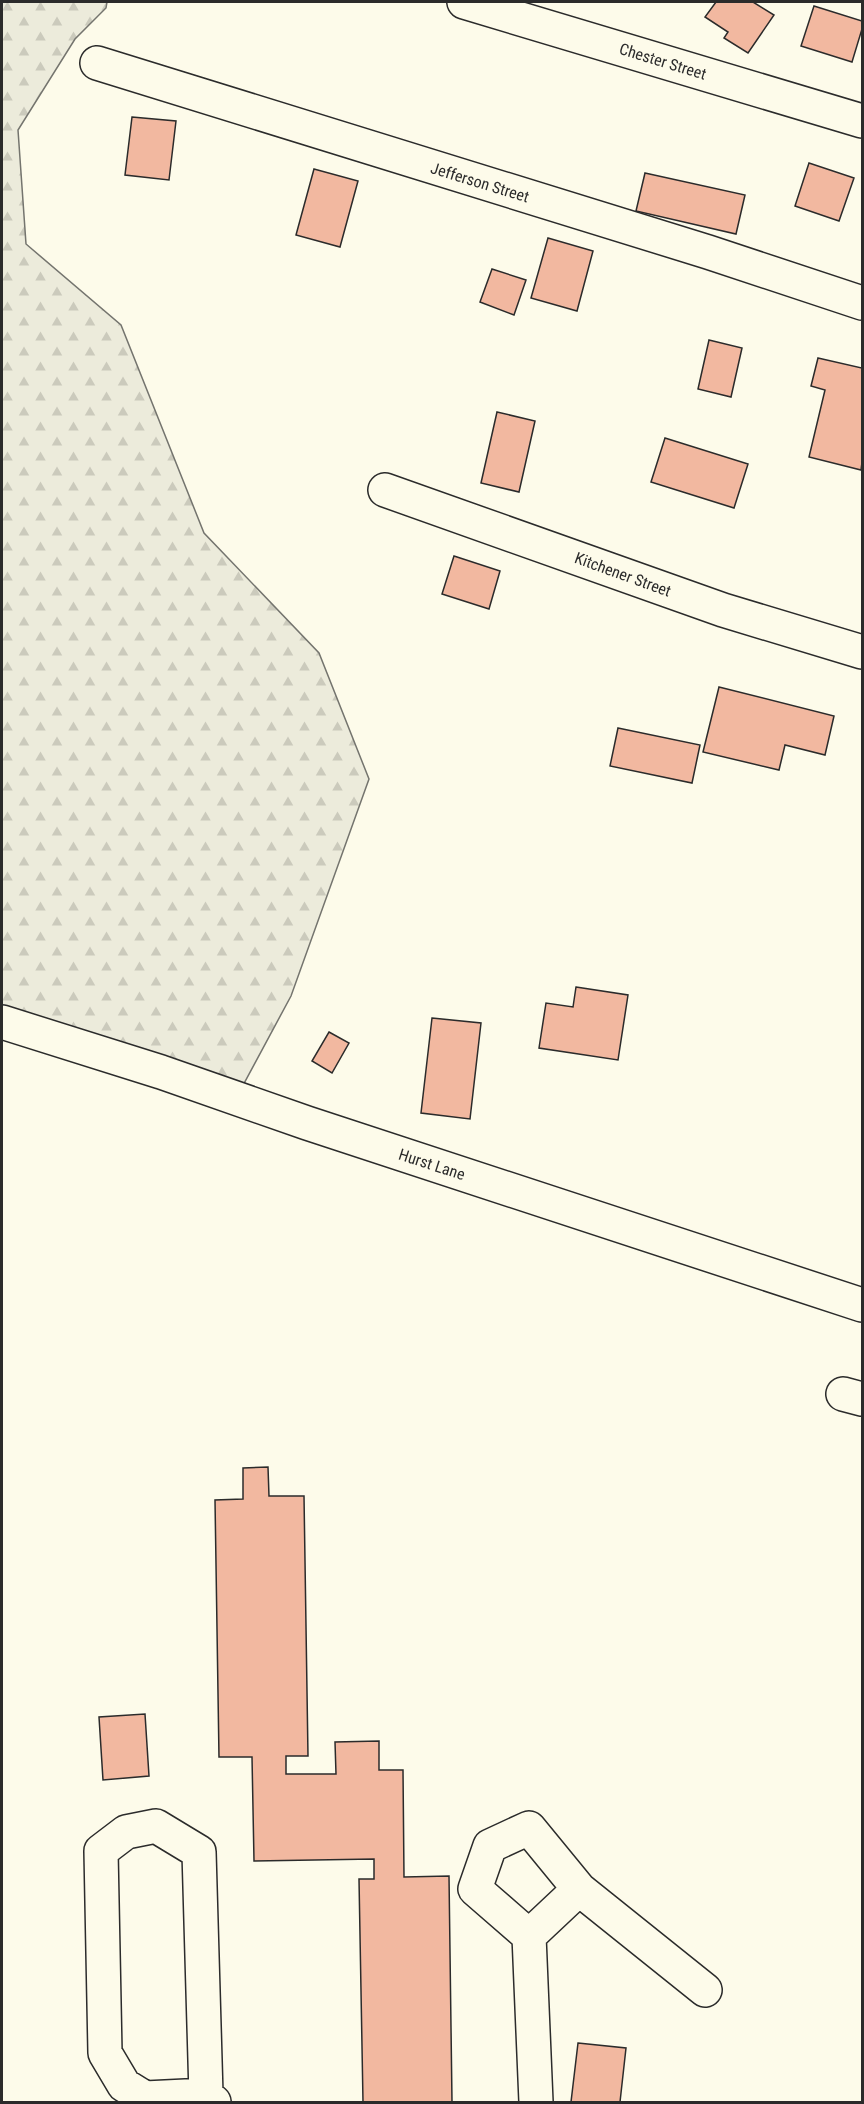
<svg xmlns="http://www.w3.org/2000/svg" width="864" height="2104" viewBox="0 0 864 2104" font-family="'Roboto Condensed',sans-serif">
  <defs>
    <pattern id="forest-firs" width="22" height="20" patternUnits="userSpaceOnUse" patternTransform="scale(1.5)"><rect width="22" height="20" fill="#ecebdb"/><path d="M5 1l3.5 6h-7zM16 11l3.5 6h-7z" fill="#cbcabc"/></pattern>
  </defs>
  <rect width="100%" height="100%" fill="#fdfbea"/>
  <path fill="url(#forest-firs)" stroke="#74746e" stroke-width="1.5" d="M2,2H107L106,8L75,39L18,130L26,244L121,325L204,533L319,653L369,779L291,996L234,1102L2,1029Z"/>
  <path fill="#f2b8a0" stroke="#2b2b2b" stroke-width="1.5" d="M716,2H753L774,15L748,53L724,38L728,32L705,17Z
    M814,6L862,21V29L852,62L801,46Z
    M132,117L176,121L169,180L125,175Z
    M809,163L854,178L839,221L795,206Z
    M314,169L358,181L340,247L296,235Z
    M645,173L745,195L736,234L636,211Z
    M548,238L593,251L577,311L531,298Z
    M492,269L526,280L514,315L480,302Z
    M709,340L742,348L731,397L698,389Z
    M818,358L862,368V462L861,470L809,457L825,390L811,386Z
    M497,412L535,421L519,492L481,483Z
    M665,438L748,464L734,508L651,482Z
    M454,556L500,571L489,609L442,594Z
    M719,687L834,716L825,755L785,745L779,770L703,752Z
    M618,728L700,745L692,783L610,766Z
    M576,987L628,995L618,1060L539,1048L546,1003L573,1007Z
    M432,1018L481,1023L470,1119L421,1113Z
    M329,1032L349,1043L332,1073L312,1061Z
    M268,1467L269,1496H304L308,1756H286V1774H336L335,1742L379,1741V1770H403L404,1877L449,1876L452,2102H363L359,1879H374V1859L254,1861L252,1757H219L215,1500L243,1499V1468Z
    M145,1714L149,1776L103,1780L99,1717Z
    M578,2043L626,2048L620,2102H571Z"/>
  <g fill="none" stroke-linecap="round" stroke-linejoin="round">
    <g stroke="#2b2b2b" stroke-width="36">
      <path id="minor" d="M464,2L862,121
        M97,63L708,252L862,303
        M385,490L723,610L862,652
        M2,1022L161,1072L307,1123L862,1305
        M843,1394L862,1399
        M529,1936L475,1889L490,1846L529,1828L579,1889
        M206,2095L145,2098L124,2085L105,2053L101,1851L126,1832L156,1826L199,1852L206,2095L214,2102
        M536,2102L529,1936L579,1889L705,1990"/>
    </g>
    <use href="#minor" stroke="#fdfbea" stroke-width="33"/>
  </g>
  <g text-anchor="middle" stroke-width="4.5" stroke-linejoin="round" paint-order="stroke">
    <g font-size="16" fill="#2b2b2b" stroke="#fdfbea">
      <text transform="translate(663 61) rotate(17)" y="6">Chester Street</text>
      <text transform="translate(480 182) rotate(17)" y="6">Jefferson Street</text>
      <text transform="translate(623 574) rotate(20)" y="6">Kitchener Street</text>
      <text transform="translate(432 1164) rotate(18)" y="6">Hurst Lane</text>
    </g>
  </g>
  <rect width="864" height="2104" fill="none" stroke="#2b2b2b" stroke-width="6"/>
</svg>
